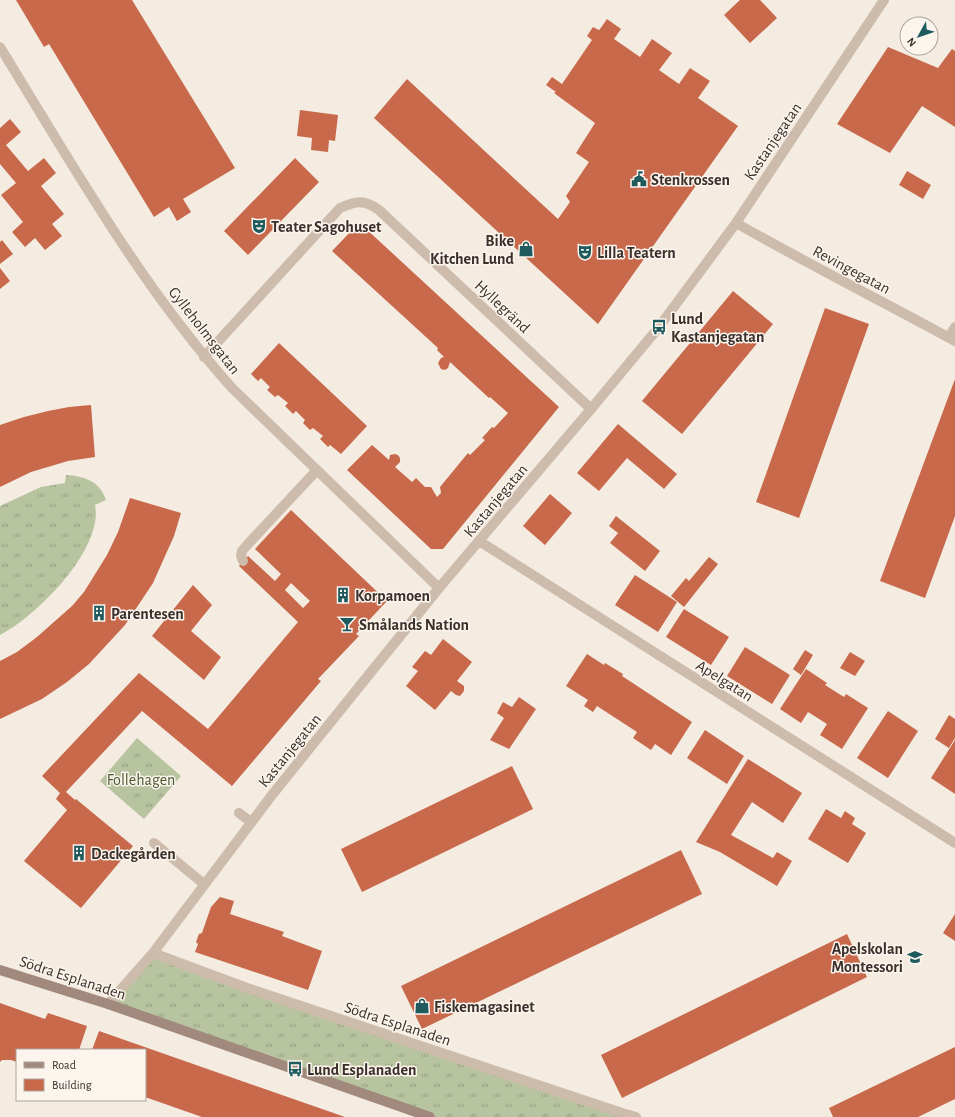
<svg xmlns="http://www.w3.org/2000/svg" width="955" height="1117" viewBox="0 0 955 1117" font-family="'Alegreya Sans',sans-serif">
  <defs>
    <pattern id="grass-tufts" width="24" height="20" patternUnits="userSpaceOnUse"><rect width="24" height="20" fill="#b8c4a0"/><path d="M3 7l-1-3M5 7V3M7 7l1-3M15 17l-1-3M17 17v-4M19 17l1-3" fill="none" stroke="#97a083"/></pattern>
  </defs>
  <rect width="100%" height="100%" fill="#f4ebe1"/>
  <path fill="url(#grass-tufts)" d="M66,475C84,476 100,481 106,500L95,505C104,549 36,617 0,635V506L41,487L65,483Z
    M137,738L181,776L144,819L100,781Z
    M153,953L636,1117H430L108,1004Z"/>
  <path fill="#c8694b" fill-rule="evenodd" d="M16,0H132L235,168L183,199L191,212L177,221L169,207L154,217L49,44L44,47Z
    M740,0H760L777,18L750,43L724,15Z
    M607,19L621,29L614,39L640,57L652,39L672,53L659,70L679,84L690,68L710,81L698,98L738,126L598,324L374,118L407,79L558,219L570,202L566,196L589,162L576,153L595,123L554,93L556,92L546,85L552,77L562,84L592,40L587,36L593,27L599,30L600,29Z
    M888,47L938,68L952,49L955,51V127L922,106L890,153L837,124Z
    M300,110L338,115L335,141L329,140L328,152L311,150L312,138L297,136Z
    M10,119L21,132L6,145L28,171L44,158L56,173L41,186L64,214L52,224L62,236L45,250L35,238L25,247L12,232L23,222L1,195L16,183L0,164V128Z
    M295,158L319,182L248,255L224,231Z
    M907,171L931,185L923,199L899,185Z
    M355,227H364L559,407L443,549H431L347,470L372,445L389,460L390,455L395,454L398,455L400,458V462L395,467L412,482L416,478L425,487H431L437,497L441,493L440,487L468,453L470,455L485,440L482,438L492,427L494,428L508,413L490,397L489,398L450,362L448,368L445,370L441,369L438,363L441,358L444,357L437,350L438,348L332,251Z
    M2,240L13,254L0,264V242Z
    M0,268L10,281L0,289Z
    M733,291L773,324L682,434L642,401Z
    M825,308L869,324L799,518L756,502Z
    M279,343L367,426L341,454L330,445L328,447L320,439L323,436L313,428L310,430L303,423L305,420L296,411L293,414L285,406L288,403L278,395L275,397L267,390L270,387L261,378L258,381L251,374Z
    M955,379V516L925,598L880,581Z
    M91,405L95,457L68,461L31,472L0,487V425L24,417L48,411L69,407Z
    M618,424L677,474L664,489L627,458L599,491L577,473Z
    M550,494L572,513L545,545L523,526Z
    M130,498L181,513L174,536L153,583L125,625L89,664L67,682L42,699L0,719V661L17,652L37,637L72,606L84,592L107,555L118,532Z
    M291,510L387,601L356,634L359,636L318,679L321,681L232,786L142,711L66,792L75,800L76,799L133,846L81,908L24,861L67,810L56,799L60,793L42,776L139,673L208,729L298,622L239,566L248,556L275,581L281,574L255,549ZM291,583L310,601L303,608L285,590Z
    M616,516L660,551L645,571L610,543L618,533L609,526Z
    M709,557L718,564L684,607L671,596L686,578L689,581Z
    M635,575L677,602L658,632L615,605Z
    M193,585L212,605L191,631L221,657L204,680L152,636Z
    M684,609L729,637L711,665L666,637Z
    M443,639L472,662L457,681L464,686V691L460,696L456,695L451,691L435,710L406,686L418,671L412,667L425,651L431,655Z
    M745,647L790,675L772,704L727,676Z
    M805,650L813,655L801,675L793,669Z
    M850,652L865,661L855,676L840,668Z
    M587,654L604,665L605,663L623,674L622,676L692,722L671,755L655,744L651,750L633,738L637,732L597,706L593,712L584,706L588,700L566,686Z
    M806,669L827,683L825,685L844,697L846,694L868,708L842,749L820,735L827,724L808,712L801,723L780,709Z
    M519,697L536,709L509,749L490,740L504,718L497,713L503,702L512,707Z
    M888,711L918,731L888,778L857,758Z
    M949,715L955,719V738L949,748L935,739Z
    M705,730L744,756L727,784L687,758Z
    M955,740V794L931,778Z
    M748,759L802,793L783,823L752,802L731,835L773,858L777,852L792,861L777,886L720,852L696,842Z
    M512,766L533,809L362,892L341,849Z
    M826,809L841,818L845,811L855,818L852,824L866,833L848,863L808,839Z
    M681,850L702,894L422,1029L401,986Z
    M220,897L234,901L230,914L284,932L282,936L322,951L308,990L195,952L198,944L196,942L199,934L202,933L211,907Z
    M955,914V941L943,933Z
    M847,934L867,977L622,1098L601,1055Z
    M0,1003L45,1019L48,1013L87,1026L79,1050H17V1062L11,1060H2L0,1062Z
    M99,1031L345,1117H202L145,1097V1050H92Z
    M955,1047V1099L918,1117H833L829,1108Z"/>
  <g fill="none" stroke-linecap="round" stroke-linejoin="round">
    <path stroke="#cdbbac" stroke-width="10" d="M949,337L955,327
      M243,561L241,556L242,551L248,544L317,470
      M239,813L251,822
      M154,843L204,884"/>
    <path stroke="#cdbbac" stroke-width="10" d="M0,47C72,164 140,285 232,388L439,588
      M736,223C808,264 882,301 955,341
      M204,357L340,208C356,201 364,199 379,210L591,409
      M479,541L955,843
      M153,953L247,988L622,1113L636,1117
      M108,1004L153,953L272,795L367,677L439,588L591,409L659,327L736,223L884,0"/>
    <path stroke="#a18a7d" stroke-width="10" d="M0,970L108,1004L430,1117"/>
  </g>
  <defs>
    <g id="civic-bare" transform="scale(1.2)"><path d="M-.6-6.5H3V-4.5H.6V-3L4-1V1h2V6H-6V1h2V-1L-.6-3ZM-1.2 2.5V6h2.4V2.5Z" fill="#1f5a5e" stroke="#fbf5ee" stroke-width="2.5" paint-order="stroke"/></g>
    <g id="theatre-bare" transform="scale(1.2)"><path d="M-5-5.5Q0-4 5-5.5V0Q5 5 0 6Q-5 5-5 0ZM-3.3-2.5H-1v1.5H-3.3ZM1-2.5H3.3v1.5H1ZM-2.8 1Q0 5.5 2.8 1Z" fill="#1f5a5e" stroke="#fbf5ee" stroke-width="2.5" paint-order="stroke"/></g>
    <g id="shop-bare" transform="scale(1.2)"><path d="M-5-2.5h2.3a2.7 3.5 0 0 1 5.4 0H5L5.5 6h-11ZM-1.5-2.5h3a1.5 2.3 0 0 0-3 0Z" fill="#1f5a5e" stroke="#fbf5ee" stroke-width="2.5" paint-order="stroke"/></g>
    <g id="bus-bare" transform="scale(1.2)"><path d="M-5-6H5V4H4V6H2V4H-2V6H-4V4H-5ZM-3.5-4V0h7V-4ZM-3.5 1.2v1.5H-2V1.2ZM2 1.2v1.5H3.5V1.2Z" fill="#1f5a5e" stroke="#fbf5ee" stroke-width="2.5" paint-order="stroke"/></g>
    <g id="building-bare" transform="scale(1.2)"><path d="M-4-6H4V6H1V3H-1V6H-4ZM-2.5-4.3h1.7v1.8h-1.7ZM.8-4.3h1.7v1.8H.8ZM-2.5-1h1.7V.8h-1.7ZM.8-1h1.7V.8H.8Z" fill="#1f5a5e" stroke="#fbf5ee" stroke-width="2.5" paint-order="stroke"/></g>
    <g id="bar-bare" transform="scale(1.2)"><path d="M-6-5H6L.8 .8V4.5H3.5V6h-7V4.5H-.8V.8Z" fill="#1f5a5e" stroke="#fbf5ee" stroke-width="2.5" paint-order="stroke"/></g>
    <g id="school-bare" transform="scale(1.2)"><path d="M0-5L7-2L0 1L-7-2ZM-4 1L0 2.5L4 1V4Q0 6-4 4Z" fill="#1f5a5e" stroke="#fbf5ee" stroke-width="2.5" paint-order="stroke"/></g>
  </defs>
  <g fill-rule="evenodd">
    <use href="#civic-bare" x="639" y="179"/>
    <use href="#theatre-bare" x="259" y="226"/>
    <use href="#shop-bare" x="526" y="249"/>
    <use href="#theatre-bare" x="585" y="252"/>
    <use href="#bus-bare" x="659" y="327"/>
    <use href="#building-bare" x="343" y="595"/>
    <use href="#building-bare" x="99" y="613"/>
    <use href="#bar-bare" x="347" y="624"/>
    <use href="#building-bare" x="79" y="853"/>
    <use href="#school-bare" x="915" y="957"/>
    <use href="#shop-bare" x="422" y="1006"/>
    <use href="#bus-bare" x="295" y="1069"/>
  </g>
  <g text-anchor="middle" stroke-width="3" stroke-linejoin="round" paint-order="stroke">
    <g font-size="16" fill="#3b302b" stroke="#fbf5ee">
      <text transform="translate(772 141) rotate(-56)" y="6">Kastanjegatan</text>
      <text transform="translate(852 269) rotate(28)" y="6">Revingegatan</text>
      <text transform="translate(503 306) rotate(43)" y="6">Hyllegränd</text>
      <text transform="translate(205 330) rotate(52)" y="6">Gylleholmsgatan</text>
      <text transform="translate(495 500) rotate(-50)" y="6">Kastanjegatan</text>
      <text transform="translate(725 680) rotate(32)" y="6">Apelgatan</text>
      <text transform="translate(289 750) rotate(-51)" y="6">Kastanjegatan</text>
      <text transform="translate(73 977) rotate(18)" y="6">Södra Esplanaden</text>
      <text transform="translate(398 1023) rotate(18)" y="6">Södra Esplanaden</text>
    </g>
    <g font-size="16" font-weight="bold" fill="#3b302b" stroke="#fbf5ee" text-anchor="start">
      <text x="651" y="185">Stenkrossen</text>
      <text x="271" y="232">Teater Sagohuset</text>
      <text x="514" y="246" text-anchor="end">Bike<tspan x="514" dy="18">Kitchen Lund</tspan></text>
      <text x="597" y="258">Lilla Teatern</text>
      <text x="671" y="324">Lund<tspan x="671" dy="18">Kastanjegatan</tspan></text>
      <text x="355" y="601">Korpamoen</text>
      <text x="111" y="619">Parentesen</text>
      <text x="359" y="630">Smålands Nation</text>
      <text x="91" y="859">Dackegården</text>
      <text x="903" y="954" text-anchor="end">Apelskolan<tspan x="903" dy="18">Montessori</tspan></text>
      <text x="434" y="1012">Fiskemagasinet</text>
      <text x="307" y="1075">Lund Esplanaden</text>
    </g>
    <g font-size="16" fill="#4a5a2e" stroke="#fbf5ee">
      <text x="141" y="785">Follehagen</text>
    </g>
  </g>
  <rect x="16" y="1049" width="130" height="52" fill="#fbf5ee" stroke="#aea6a0"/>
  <rect x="24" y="1062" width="20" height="6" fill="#a18a7d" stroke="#aea6a0"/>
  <text x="52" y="1069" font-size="12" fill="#3b302b">Road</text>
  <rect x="24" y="1079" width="20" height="12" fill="#c8694b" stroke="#aea6a0"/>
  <text x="52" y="1089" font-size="12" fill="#3b302b">Building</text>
  <g transform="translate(919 36) rotate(230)"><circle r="19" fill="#fbf5ee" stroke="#aea6a0"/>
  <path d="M0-3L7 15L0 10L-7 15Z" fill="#1f5a5e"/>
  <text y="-6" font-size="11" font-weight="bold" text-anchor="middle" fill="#3b302b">N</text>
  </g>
</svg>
